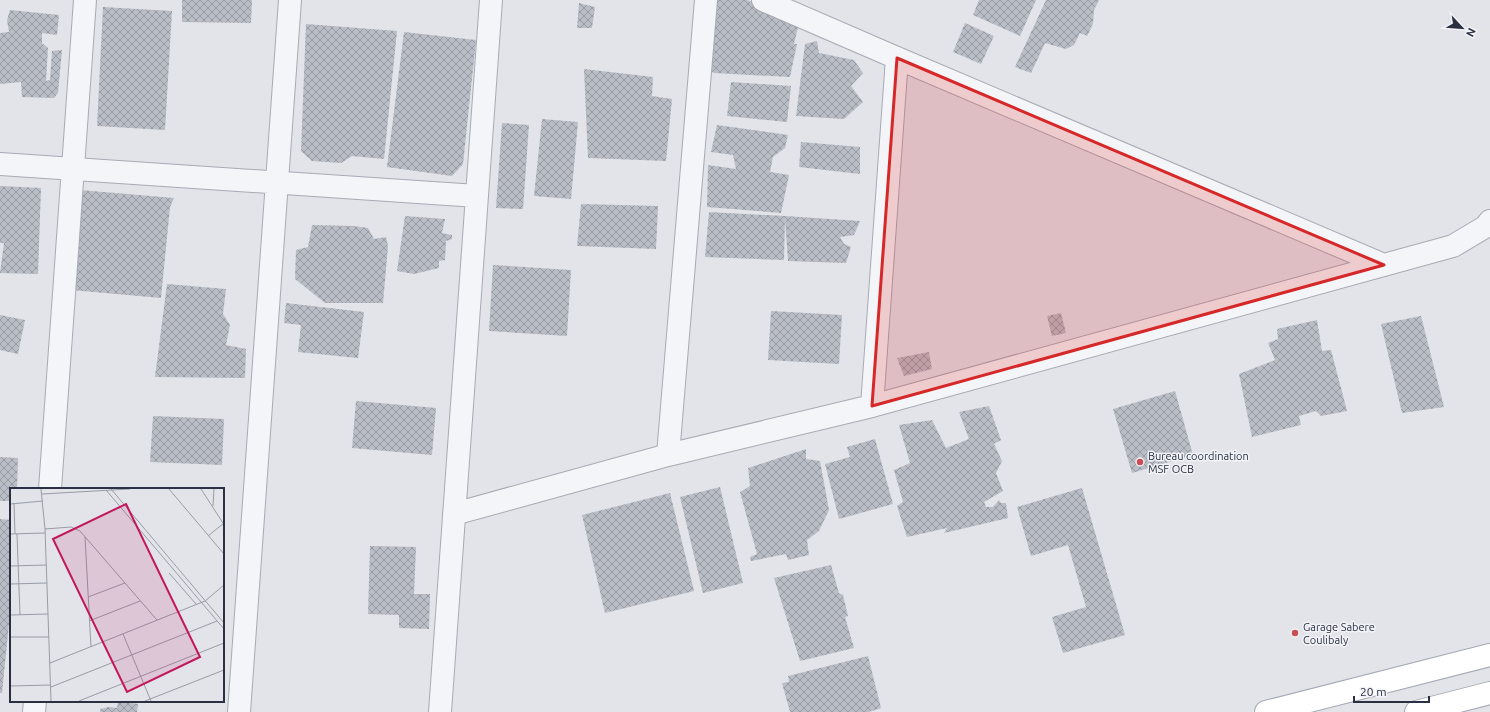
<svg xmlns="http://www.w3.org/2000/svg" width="1490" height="712" viewBox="0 0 1490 712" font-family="Ubuntu,sans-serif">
  <defs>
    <pattern id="building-cross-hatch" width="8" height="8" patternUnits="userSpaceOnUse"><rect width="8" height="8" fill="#b9bdc6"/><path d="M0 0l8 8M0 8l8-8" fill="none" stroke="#979aa2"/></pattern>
  </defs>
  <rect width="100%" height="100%" fill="#e2e4ea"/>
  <path fill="url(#building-cross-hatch)" d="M182,0H252L251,23L182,22Z
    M715,0H747L799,23L794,44H797L790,77L714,73L707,69Z
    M979,0H1036L1020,36L973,15Z
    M1046,0H1099L1094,10L1093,24L1087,36L1080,33L1074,45L1066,49L1045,43L1031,73L1015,67Z
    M579,3L595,7L592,28H577Z
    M103,7L172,11L165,130L97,126Z
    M10,10L59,15L57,35L42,33V43L48,48L46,81L50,80L52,51L62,50L58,93L54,98L22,97L21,82L0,84V33L9,32L7,20Z
    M965,23L994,36L981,64L953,52Z
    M306,24L397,31L384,159L352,156L341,163L312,161L301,151Z
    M404,32L476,40L463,164L452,176L387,167Z
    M817,41L819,53L854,60L863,73L851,86L863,102L844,119L796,116L805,44Z
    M584,69L653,77L652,96L672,99L666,161L588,158Z
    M731,82L791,86L787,122L727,116Z
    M542,119L578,122L571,199L534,196Z
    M502,123L529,125L523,209L496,208Z
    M717,125L788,135L785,148L773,157L770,172L789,175L781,213L707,207L708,165L736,169L733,155L711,152Z
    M801,142L860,147V174L799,167Z
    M0,186L41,188L38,274L0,273L4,243H0Z
    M80,190L174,198L170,207L161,298L71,290Z
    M581,204L658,206L656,249L577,246Z
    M709,212L785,216L860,221L854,235L840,237L844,244L851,247L846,263L788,261L785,218L784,260L705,257Z
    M405,216L445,219L442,233L452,235V239L446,241L445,260L439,261V268L414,274L397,271Z
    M312,225L354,226L368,228L374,239L386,237L388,246L383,303H325L295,279L296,250L308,247Z
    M493,265L571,270L567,336L489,331Z
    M167,284L226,289L223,314L230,325L226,345L246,349L245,378L155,377Z
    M286,303L364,312L358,358L298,352L301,325L284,323Z
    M771,311L842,315L839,364L768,360Z
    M1061,313L1066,333L1052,336L1047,316Z
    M0,315L25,320L18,354L0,350Z
    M1421,316L1444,407L1402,413L1381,324Z
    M1317,320L1322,351L1331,350L1347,411L1321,416L1316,411L1299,416L1301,425L1252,437L1239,374L1275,360L1268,343L1278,339L1277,329Z
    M929,352L932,369L904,376L897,358Z
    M1175,391L1193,455L1132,473L1113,409Z
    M356,401L436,408L432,455L352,448Z
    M989,406L1001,440L994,444L1002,461L996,473L1003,491L984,502L986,507H993L999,500L1001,503H1006L1008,518L944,533L947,528L907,537L897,506L903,502L894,470L910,463L899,425L932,420L946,448L969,439L959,412Z
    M153,416L224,419L222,465L150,462Z
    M875,439L893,504L839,519L825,464L850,457L847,447Z
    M806,449V459L820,461L829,510L819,531L807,540L809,555L788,560L786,554L751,561L750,557L757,554L740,492L750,486L748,468Z
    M0,457L18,458L17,489H11V501H0Z
    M720,487L743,583L703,593L680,497Z
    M1082,488L1125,635L1063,653L1052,617L1086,607L1068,545L1031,556L1017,507Z
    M670,493L694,591L605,613L582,515Z
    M0,519L11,520V604L2,693H0Z
    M370,546L416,547L414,594H430L429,629L399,628V615L368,614Z
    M831,565L839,593L843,595L848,616L845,617L854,648L800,661L774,578Z
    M868,656L881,708L869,712H790L782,683L789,682L788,676Z
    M118,701L138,704L137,712H100V709L109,707L117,708Z"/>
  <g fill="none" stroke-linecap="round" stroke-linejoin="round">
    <g stroke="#a7aab4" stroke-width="24">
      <path id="street" d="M763,0L897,58L1384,265
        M0,164L477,196
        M872,406L897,58
        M668,455L706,0
        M50,489L85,0
        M454,514L668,455L872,406L1453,246L1485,227L1490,221
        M34,712L35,701
        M239,712L290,0
        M440,712L491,0"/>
    </g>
    <g stroke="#a7aab4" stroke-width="24">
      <path id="secondary" d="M1266,712L1490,655
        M1416,712L1490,693"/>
    </g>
    <use href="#street" stroke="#f4f5f8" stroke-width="22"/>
    <use href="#secondary" stroke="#fff" stroke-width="22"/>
  </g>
  <path fill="#d62828" fill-opacity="0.2" stroke="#d62828" stroke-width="3" stroke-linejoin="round" d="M897,58L1384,265L872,406Z"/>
  <g fill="#c94d53" stroke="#f1f3f7" stroke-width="1.5">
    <circle cx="1140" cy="462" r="4"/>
    <circle cx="1295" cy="633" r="4"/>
  </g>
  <g text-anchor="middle" stroke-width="3" stroke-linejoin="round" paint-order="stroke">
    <g font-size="11" fill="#2a3041" stroke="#f1f3f7" text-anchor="start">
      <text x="1148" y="460">Bureau coordination<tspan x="1148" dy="13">MSF OCB</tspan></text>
      <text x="1303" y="631">Garage Sabere<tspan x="1303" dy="13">Coulibaly</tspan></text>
    </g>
  </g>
  <g transform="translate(10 488)">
    <rect width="214" height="214" fill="#e2e4ea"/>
    <path fill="none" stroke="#989ca6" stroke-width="1" d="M31,1L35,41L41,213M101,1L214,135M159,1L214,66M191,1L213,35M96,2L214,141M32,6L120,1M4,15L5,46M0,16L33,13M203,18L204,1M35,41L61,39L70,43L147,132M0,46L35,45M7,46L10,127M198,48L214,35M75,49L81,159M0,78L36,77M159,85L186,116M0,96L37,95M78,109L115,95M0,127L38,126M79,133L130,113M113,146L141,213M0,149H39M40,175L195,113L214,97M0,198L41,197M41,199L207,133M69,213L214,155M135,213L214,182"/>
    <path fill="#c2185b" fill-opacity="0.15" stroke="#c2185b" stroke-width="2" d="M116,16L190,169L117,204L43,51Z"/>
    <rect width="214" height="214" fill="none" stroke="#2a3041" stroke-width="2"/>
  </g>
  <g transform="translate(1462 28) rotate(116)" stroke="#f1f3f7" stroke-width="3" paint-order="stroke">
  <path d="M0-3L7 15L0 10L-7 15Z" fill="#2a3041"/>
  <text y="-6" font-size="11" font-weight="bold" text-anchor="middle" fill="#2a3041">N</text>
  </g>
  <path d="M1354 696v6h75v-6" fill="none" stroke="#2a3041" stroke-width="2"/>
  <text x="1360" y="696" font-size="12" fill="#2a3041" stroke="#f1f3f7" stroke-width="3" paint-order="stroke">20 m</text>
</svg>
